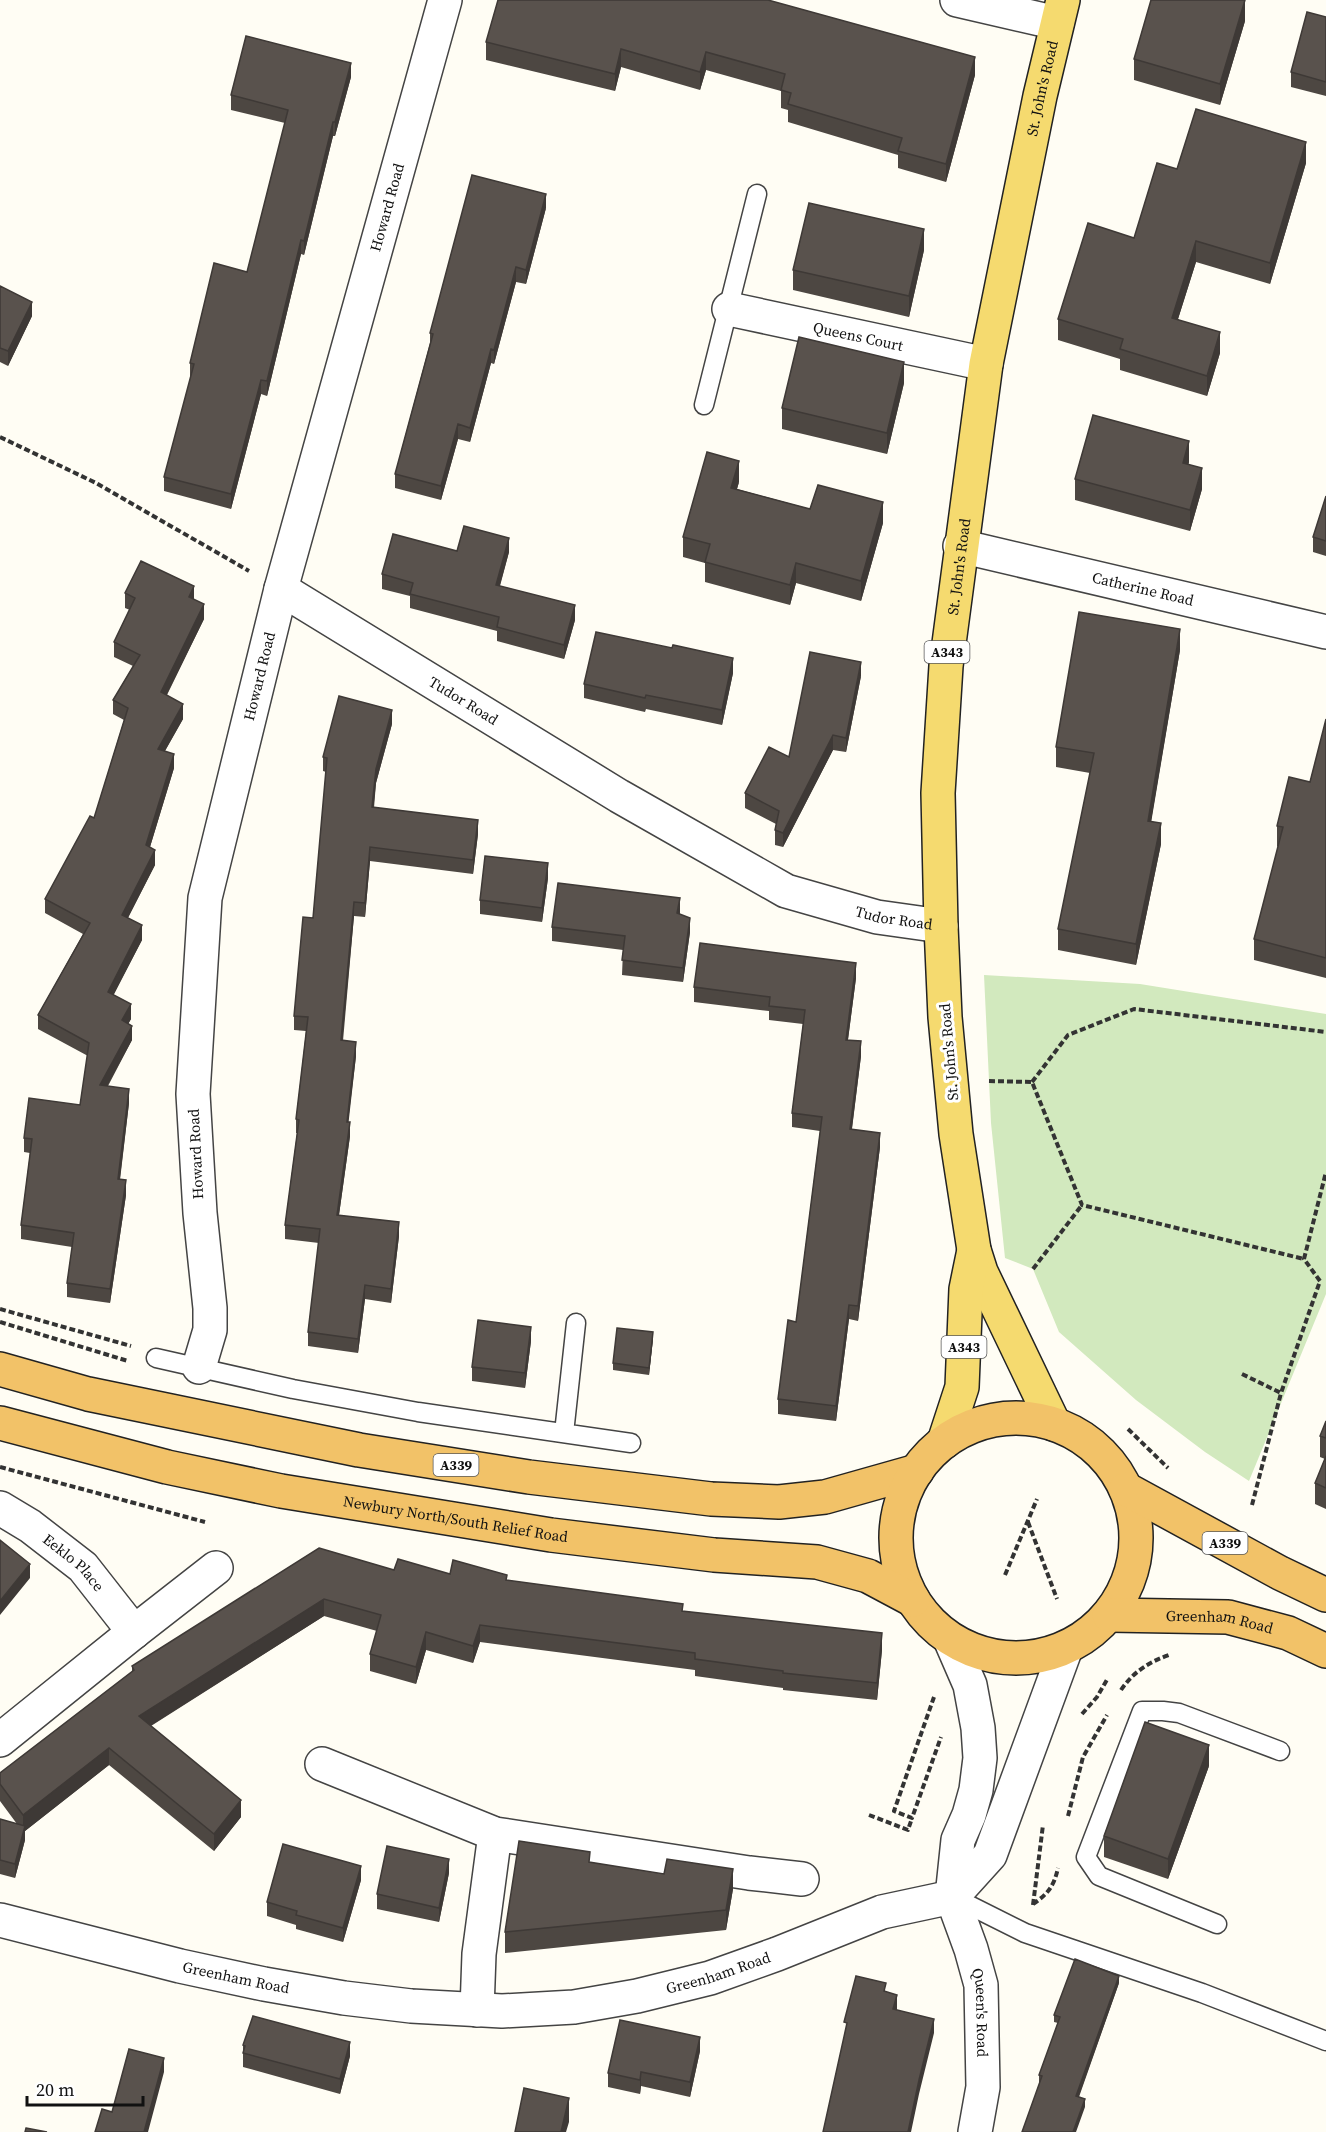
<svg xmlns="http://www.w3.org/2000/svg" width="1326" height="2132" viewBox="0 0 1326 2132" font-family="'Source Serif 4',serif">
  <rect width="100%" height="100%" fill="#fffdf4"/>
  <path fill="#d2e9be" d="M984,975L1140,984L1326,1014V1294L1249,1481L1205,1452L1136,1400L1059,1332L1033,1269L1005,1258L991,1123Z"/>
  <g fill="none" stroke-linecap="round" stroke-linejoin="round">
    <g stroke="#444" stroke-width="21">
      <path id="service" d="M704,405L757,194
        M156,1358L293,1389L418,1412L631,1443
        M564,1433L576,1323
        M953,1897L1025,1933L1202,1993L1326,2041
        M1217,1924L1099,1876L1086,1857L1142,1711H1163L1179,1713L1280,1751"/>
    </g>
    <g stroke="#444" stroke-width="36">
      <g id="minor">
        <path d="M957,0L1057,23"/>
        <path id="s1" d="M729,309L986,364"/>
        <path id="s2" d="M960,546L1326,632"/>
        <path id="s3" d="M281,589L619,796L786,891L877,917L941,926"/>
        <path id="s4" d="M199,1367L210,1330V1308L200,1213L193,1094L205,898L281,589L445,0"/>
        <path id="s5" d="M0,1508L30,1526L83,1567L134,1632"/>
        <path id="s6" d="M950,1639L970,1685L978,1728L980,1758L976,1790L969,1815L958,1840L952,1897L971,1949L981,1985L983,2087L975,2132"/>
        <path d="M0,1740L134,1632L216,1568"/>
        <path d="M322,1764L495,1834L749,1873L802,1879"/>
        <path id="s7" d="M0,1920L180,1966L264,1984L344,1998L411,2006L502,2011L574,2007L637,1996L710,1978L777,1954L882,1912L952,1897L990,1855L1066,1648"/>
        <path d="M477,2010L479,1954L495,1834"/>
      </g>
    </g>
    <g stroke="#222" stroke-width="36">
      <g id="primary">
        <path id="s8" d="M1054,1424L981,1272L974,1250L956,1134L945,1017L941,926L938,793L946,666L986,364L1040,96L1063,0"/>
        <path d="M944,1442L962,1387L966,1289L974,1250"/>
      </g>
    </g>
    <g stroke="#222" stroke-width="36">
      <g id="trunk">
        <path d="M0,1369L88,1394L359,1450L529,1477L711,1499L779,1502L825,1497L917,1471"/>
        <circle cx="1016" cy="1538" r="120"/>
        <path id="s9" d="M0,1423L167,1467L281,1491L551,1535L714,1555L817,1562L868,1576L913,1600"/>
        <path d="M1126,1489L1280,1573L1326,1595"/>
        <path id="s10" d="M1109,1615L1228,1617L1288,1633L1326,1651"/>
      </g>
    </g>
    <path stroke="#333" stroke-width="4" stroke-dasharray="6 3" stroke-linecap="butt" d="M0,437L96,483L249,571
      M989,1081L1032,1082L1082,1205L1304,1259
      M1032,1082L1068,1035L1134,1009L1326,1032
      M1033,1269L1082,1205
      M0,1309L131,1346
      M0,1322L128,1361
      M1242,1374L1281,1393L1320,1281L1304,1259L1326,1172
      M1128,1429L1168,1468
      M0,1467L205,1522
      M1252,1505L1281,1393
      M1028,1522L1057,1599
      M1005,1575L1037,1499
      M1121,1690C1133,1672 1149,1662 1169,1655
      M934,1697L894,1811L912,1818L941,1737
      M1082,1714L1097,1697L1108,1678
      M869,1815L908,1830L912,1818
      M1068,1816L1083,1757L1107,1715
      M1033,1904C1048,1894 1054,1886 1058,1868
      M1033,1905L1043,1825"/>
    <use href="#service" stroke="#fff" stroke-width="18"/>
    <use href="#minor" stroke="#fff" stroke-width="33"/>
    <use href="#primary" stroke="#f5da6f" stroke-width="33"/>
    <use href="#trunk" stroke="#f2c268" stroke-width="33"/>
  </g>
  <path fill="#4d4742" d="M498,0L975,75L946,182L898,168V155L788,122V110L781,108V91L706,70L700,90L621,67L615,91L486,60V42Z
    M1326,17V96L1291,87V72Z
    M1245,21L1220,105L1134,80V59Z
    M351,77L335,136H333L304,255L301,254L267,396L261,394L231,509L164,491V477L191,377H190V363L247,272L285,123L231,110V95Z
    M1306,163L1270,284L1196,262L1178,319L1220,353L1207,396L1120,370V359L1058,340V319L1134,238L1177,169Z
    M546,208L526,284L516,282L494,364L491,363L470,442L458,439L441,500L395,488V474L430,343V333Z
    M924,250L909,317L793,290V270Z
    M0,286L32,316L8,366L0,362Z
    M904,383L887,454L782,429V408Z
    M1189,462L1188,465L1202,489L1190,531L1075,500V479Z
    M739,482L737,489L810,509L883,523L861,601L796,583L790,605L705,582V563L683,557V537Z
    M1326,496V556L1313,552V537Z
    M457,551L509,552L500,586L575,620L564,659L497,641V631L410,608V596L382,589V574Z
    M125,593L194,599L204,619L167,695L183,719L165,751L174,768L150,847L155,865L128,918L142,940L113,995L131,1019L128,1024L132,1040L108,1086L129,1103L120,1180L126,1195L110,1303L67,1297V1283L72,1247L21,1239V1225L30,1153L24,1152V1138L80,1105L88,1056L38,1029V1015L83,934L45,913V899L94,818L124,720L113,714V700L133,666L114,657V642L130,610L125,608Z
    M672,648L733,673L722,725L646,709L645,712L584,698V684Z
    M1180,650L1151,821L1161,844L1136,965L1058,950V929L1090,773L1056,767V747Z
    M861,676L846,752L833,750L783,847L775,845V830L776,824L745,808V793L789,757Z
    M1326,719V978L1254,960V939L1278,847L1277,846V826L1310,782Z
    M392,724L376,783L374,808L478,834L473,874L370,861L365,917L354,916L343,1041L356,1056L348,1122L350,1136L339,1215L399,1236L391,1303L365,1299L358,1353L308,1346V1332L319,1243L285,1239V1225L297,1133H296V1119L306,1031L294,1030V1016L313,918L326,772L323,771V757Z
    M548,878L542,922L480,914V900Z
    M680,912V914L690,932L683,982L622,975L623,950L552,941V927Z
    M856,978L848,1040L861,1056L852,1129L880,1147L858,1321L849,1319L836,1421L778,1414V1399L796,1322L820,1131L792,1127V1113L803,1024L769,1020V1011L694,1002V987Z
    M653,1339L649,1375L613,1370V1363Z
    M531,1341L525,1388L472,1381V1367Z
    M1326,1421V1509L1315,1504V1483L1325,1459L1320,1457V1436Z
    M394,1570L450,1574L507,1581L683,1611L882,1650L877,1700L783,1690V1688L695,1676V1670L480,1642L473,1663L426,1650L416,1684L370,1671V1654L377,1631L324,1616L151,1726L241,1817L214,1851L109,1765L25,1831V1840L15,1878L0,1874V1819L17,1824L0,1801V1773L132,1672V1666Z
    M1209,1766L1168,1879L1104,1857V1836Z
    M449,1873L439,1922L377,1909V1894Z
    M361,1880L343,1942L296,1929V1925L267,1916V1902Z
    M733,1889L726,1930L505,1953V1932Z
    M1119,1983L1079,2097L1085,2107L1039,2083V2075L1058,2023L1054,2022V2015Z
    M243,2045L350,2056L340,2094L243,2067Z
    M700,2051L690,2097L641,2086L640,2094L608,2087V2073Z"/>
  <path fill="#3e3936" d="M1245,0V21L1220,105V84Z
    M621,49V67L615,91V74Z
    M706,52V70L700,90V72Z
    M975,57V75L946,182V164Z
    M351,63V77L335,136V122Z
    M333,122V136L304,255V241Z
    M1306,142V163L1270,284V263Z
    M546,194V208L526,284V270Z
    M924,229V250L909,317V296Z
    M301,240V254L267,396V381Z
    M1196,241V262L1172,338V318Z
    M516,267V282L494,364V350Z
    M32,302V316L8,366V351Z
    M1220,332V353L1207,396V376Z
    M491,349V363L470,442V428Z
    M904,362V383L887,454V433Z
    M261,380V394L231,509V494Z
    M458,424V439L441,500V486Z
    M1189,441V462L1183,484V463Z
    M739,461V482L731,509V488Z
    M1202,468V489L1190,531V510Z
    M883,502V523L861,601V581Z
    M509,538V552L496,599V585Z
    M796,563V583L790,605V585Z
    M194,586V600L189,597Z
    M204,604V619L161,706V692Z
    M575,605V620L564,659V645Z
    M1180,629V650L1148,841V821Z
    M733,658V673L722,725V710Z
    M861,662V676L846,752V738Z
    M183,704V719L158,763V749Z
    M392,710V724L376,783L372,821V807L376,769Z
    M833,735V750L783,847V833Z
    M174,754V768L146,860V845Z
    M478,820V834L473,874V860Z
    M1161,823V844L1136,965V944Z
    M370,847V861L365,917V903Z
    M155,850V865L122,929V915Z
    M548,863V878L542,922V908Z
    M680,898V912L677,928V913Z
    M354,902V916L341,1054V1040Z
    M690,918V932L683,982V968Z
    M142,925V940L108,1006V992Z
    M856,963V978L846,1054V1040Z
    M131,1004V1019L122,1035V1020Z
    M132,1026V1040L100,1099V1085Z
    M861,1041V1056L850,1143V1129Z
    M356,1042V1056L347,1136V1122Z
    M129,1089V1103L118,1194V1179Z
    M350,1122V1136L337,1229V1215Z
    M880,1133V1147L858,1321V1306Z
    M126,1180V1195L110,1303V1289Z
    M399,1222V1236L391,1303V1289Z
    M365,1285V1299L358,1353V1339Z
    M849,1305V1319L836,1421V1406Z
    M531,1327V1341L525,1388V1373Z
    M653,1332V1339L649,1375V1368Z
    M30,1564V1578L0,1615V1601Z
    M324,1599V1616L139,1733V1716Z
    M480,1625V1642L473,1663V1646Z
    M426,1632V1650L416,1684V1667Z
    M882,1633V1650L877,1700V1683Z
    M1209,1745V1766L1168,1879V1859Z
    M109,1748V1765L25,1831V1840L15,1878V1864L23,1832V1815Z
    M241,1800V1817L214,1851V1834Z
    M449,1859V1873L439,1922V1908Z
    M361,1866V1880L343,1942V1928Z
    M733,1869V1889L726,1930V1910Z
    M1119,1976V1983L1076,2104V2096Z
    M897,1995V2009L893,2023V2009Z
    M934,2019V2033L919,2094L911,2132H908L919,2080Z
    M700,2037V2051L690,2097V2082Z
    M350,2042V2056L340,2094V2079Z
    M164,2058V2072L148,2132H144Z
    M641,2072V2086L640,2094V2080Z
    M569,2098V2122L566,2132H561Z
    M1085,2099V2107L1076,2132H1073Z"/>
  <path fill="#59524d" stroke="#3e3936" stroke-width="1.5" d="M498,0H768L975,57L946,164L898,151L902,138L788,104L791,93L781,90L785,74L706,52L700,72L621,49L615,74L486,42Z
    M1151,0H1245L1220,84L1134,59Z
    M1307,12L1326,17V82L1291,72Z
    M246,36L351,63L335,122H333L304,241L301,240L267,381L261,380L231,494L164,477L194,364L190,363L214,263L247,272L288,110L231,95Z
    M1196,109L1306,142L1270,263L1196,241L1172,318L1220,332L1207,376L1120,349L1123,339L1058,319L1088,223L1134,238L1157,163L1177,169Z
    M472,175L546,194L526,270L516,267L494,350L491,349L470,428L458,424L441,486L395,474L433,334L430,333Z
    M809,203L924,229L909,296L793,270Z
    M0,286L32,302L8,351L0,348Z
    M799,337L904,362L887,433L782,408Z
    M1093,415L1189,441L1183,463L1202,468L1190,510L1075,479Z
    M707,452L739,461L731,488L810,509L818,485L883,502L861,581L796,563L790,585L705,562L710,544L683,537Z
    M1326,496V541L1313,537Z
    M464,526L509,538L496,585L575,605L564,645L497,627L499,617L410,594L413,583L382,574L393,534L457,551Z
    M141,561L194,586L189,597L204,604L161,692L183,704L158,749L174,754L146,845L155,850L122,915L142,925L108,992L131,1004L122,1020L132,1026L100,1085L129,1089L118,1179L126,1180L110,1289L67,1283L74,1233L21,1225L32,1139L24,1138L29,1098L80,1105L89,1043L38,1015L90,923L45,899L90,816L94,818L128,708L113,700L140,655L114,642L135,598L125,593Z
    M1079,612L1180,629L1148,821L1161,823L1136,944L1058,929L1094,753L1056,747Z
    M596,632L672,648L673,645L733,658L722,710L646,695L645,698L584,684Z
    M810,652L861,662L846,738L833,735L783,833L775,830L779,811L745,793L769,747L789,757Z
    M339,696L392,710L376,769L372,807L478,820L473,860L370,847L365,903L354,902L341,1040L356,1042L347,1122H350L337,1215L399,1222L391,1289L365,1285L358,1339L308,1332L320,1229L285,1225L299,1120L296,1119L308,1017L294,1016L303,917L313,918L327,758L323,757Z
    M1326,719V958L1254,939L1283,827L1277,826L1289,777L1310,782Z
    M485,856L548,863L542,908L480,900Z
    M558,883L680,898L677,913L690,918L683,968L622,960L625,936L552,927Z
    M700,943L856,963L846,1040L861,1041L850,1129L880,1133L858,1306L849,1305L836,1406L778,1399L788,1320L796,1322L822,1117L792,1113L805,1010L769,1006L770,997L694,987Z
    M478,1320L531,1327L525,1373L472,1367Z
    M617,1328L653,1332L649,1368L613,1363Z
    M1326,1421V1438L1320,1436Z
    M1326,1456V1488L1315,1483Z
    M0,1540L30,1564L0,1601Z
    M319,1548L394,1570L398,1559L450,1574L453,1560L507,1575L506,1580L683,1604L682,1611L882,1633L877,1683L783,1673V1671L695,1659V1653L480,1625L473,1646L426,1632L416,1667L370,1654L381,1615L324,1599L139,1716L241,1800L214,1834L109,1748L23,1815L0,1784V1773L134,1670L132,1666Z
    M1145,1722L1209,1745L1168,1859L1104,1836Z
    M0,1819L25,1826L15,1864L0,1860Z
    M519,1841L590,1852L589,1862L664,1874L667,1859L733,1869L726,1910L505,1932Z
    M283,1844L361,1866L343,1928L296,1915L297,1911L267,1902Z
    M387,1846L449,1859L439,1908L377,1894Z
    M1075,1959L1119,1976L1076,2096L1085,2099L1073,2132H1022L1042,2076L1039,2075L1060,2017L1054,2015Z
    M856,1976L886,1983L884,1991L897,1995L893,2009L934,2019L919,2080L908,2132H823L847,2023L844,2022Z
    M253,2016L350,2042L340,2079L243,2053L245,2046L243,2045Z
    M620,2020L700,2037L690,2082L641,2072L640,2080L608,2073Z
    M129,2049L164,2058L144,2132H95L102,2109L112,2112Z
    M524,2088L569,2098L561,2132H515Z
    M26,2128L47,2132H25Z"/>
  <g text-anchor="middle" stroke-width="6" stroke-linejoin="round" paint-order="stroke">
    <g fill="#fff" stroke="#585858" stroke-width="1.5">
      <rect x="924.5" y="641" width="45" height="22" rx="4.5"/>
      <rect x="941.5" y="1336" width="45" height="22" rx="4.5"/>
      <rect x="433.5" y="1454" width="45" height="22" rx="4.5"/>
      <rect x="1202.5" y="1532" width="45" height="22" rx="4.5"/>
    </g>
    <g font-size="14" font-weight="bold" fill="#111">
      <text x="947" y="657">A343</text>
      <text x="964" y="1352">A343</text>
      <text x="456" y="1470">A339</text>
      <text x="1225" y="1548">A339</text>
    </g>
    <g font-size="15" fill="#111" stroke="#fff">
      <text dy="5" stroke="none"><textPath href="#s8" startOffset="1364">St. John's Road</textPath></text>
      <text dy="5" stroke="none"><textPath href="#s4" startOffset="1186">Howard Road</textPath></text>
      <text dy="5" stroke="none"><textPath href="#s1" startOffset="132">Queens Court</textPath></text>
      <text dy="5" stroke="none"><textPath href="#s8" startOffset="878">St. John's Road</textPath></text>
      <text dy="5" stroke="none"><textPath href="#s2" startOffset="188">Catherine Road</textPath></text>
      <text dy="5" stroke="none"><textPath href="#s4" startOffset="700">Howard Road</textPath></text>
      <text dy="5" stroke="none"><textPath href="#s3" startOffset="214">Tudor Road</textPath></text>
      <text dy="5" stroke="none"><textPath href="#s3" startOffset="700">Tudor Road</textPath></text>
      <text transform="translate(949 1052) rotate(-95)" y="5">St. John's Road</text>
      <text transform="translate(196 1154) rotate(-93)" y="5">Howard Road</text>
      <text dy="5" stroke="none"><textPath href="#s9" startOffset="466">Newbury North/South Relief Road</textPath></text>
      <text dy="5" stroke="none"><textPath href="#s5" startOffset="92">Eeklo Place</textPath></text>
      <text dy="5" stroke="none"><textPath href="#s10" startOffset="111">Greenham Road</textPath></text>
      <text dy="5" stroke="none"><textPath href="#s7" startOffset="732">Greenham Road</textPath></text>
      <text dy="5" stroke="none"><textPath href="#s7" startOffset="243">Greenham Road</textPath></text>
      <text dy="5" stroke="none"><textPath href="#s6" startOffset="387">Queen's Road</textPath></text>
    </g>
  </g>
  <path d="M27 2096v9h116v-9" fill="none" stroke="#111111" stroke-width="3"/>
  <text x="36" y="2096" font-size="18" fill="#111111" stroke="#ffffff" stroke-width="4.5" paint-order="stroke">20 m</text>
</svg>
